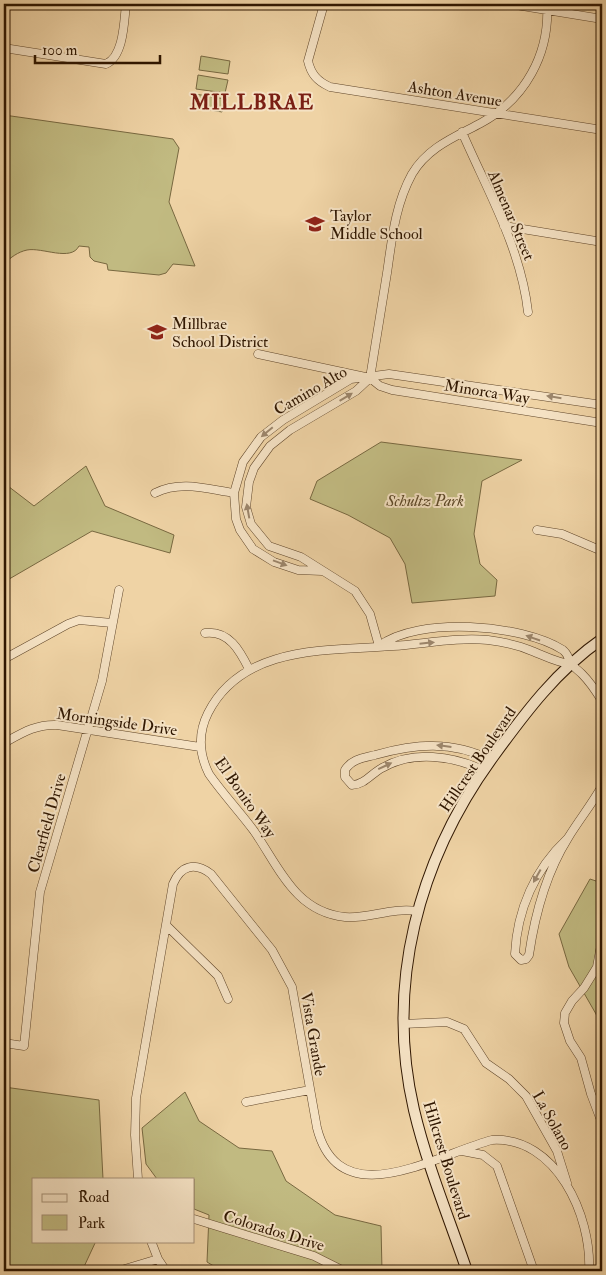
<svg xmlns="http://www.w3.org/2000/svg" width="606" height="1275" viewBox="0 0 606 1275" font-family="'IM FELL Double Pica',serif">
  <rect width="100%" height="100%" fill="#efd3a5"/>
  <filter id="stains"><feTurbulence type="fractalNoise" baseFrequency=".004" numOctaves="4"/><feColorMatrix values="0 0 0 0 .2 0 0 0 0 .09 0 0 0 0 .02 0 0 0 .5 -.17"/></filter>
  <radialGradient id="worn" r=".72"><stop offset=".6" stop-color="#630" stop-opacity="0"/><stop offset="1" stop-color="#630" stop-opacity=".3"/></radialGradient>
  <path fill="#c1ba81" stroke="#786840" d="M201,56L230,61L228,74L199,70Z
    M198,75L228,80L225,93L196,89Z
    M195,94L225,99L222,112L193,107Z
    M4,115L173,139L179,148L169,202L195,266L173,264L166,273L159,275L108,270L107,264L94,261L90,257L89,247L79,246C71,262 42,247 27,250C18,252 11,257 4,264Z
    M381,442L522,460L482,481L474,534L480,564L497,580L495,596L412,603L405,564L390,538L348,515L310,499L317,481Z
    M86,466L105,506L174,535L170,553L92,531L4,582V483L34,506Z
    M590,879L602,883V1032L596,1014L569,967L559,934Z
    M4,1087L99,1100L103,1179H34V1241H96L82,1271H4Z
    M185,1092L199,1121L239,1148L272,1151L286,1181L335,1215L381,1226L382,1271H222L207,1262L209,1215L194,1209V1179H157L146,1164L142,1128Z"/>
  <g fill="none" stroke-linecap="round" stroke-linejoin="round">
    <g stroke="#5f4529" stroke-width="9">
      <path id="street" d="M324,4L308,61C311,74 317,81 330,87L602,130
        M510,4L602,19
        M4,48L106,64C124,56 124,21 126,4
        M462,132C487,190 521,248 528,312
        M504,226L602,242
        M258,354L370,378L380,386L392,390L602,423
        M370,378C376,343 381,308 387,273C392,239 395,205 412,174C428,147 455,137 481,123C525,99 550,54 547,4
        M370,378L356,391L290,430L270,446L254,468L249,482L246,507L251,524L269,546L301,557L355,591L370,614L379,646
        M155,493C181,480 207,489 234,493
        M537,530L562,534L602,551
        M322,571L298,570L274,562L253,549L240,530L236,519L234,493L243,462L261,437L283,420L351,379L389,374L602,405
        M205,633C229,630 240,651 249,669
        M379,646C418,616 522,624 563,650C568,654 568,658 571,663C573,667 578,670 582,674C590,682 596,691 602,701
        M4,659L68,624L79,620L112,623
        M4,743C22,733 36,724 57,725L200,747
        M483,770C453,756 413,750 382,768C372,773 364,785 352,785L345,777V770C352,759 363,758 375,755C415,744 452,740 491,760
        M567,839C535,869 517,910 515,954L521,960L526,959L529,955C535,914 546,873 568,838C579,820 592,804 602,786
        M602,905V940L597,967L584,988L572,1001L565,1013L564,1023L570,1041L581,1058L591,1094L602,1123
        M417,911C392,907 369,919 345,917C295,912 279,867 254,831C240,812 223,794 209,774C199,754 198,733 208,713C243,644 329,651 393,646C424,644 457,637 488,640C503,642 518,645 532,651C545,656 557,663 571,664
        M166,925L218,976L228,999
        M403,1024L447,1022L464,1029L486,1063L509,1079L526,1096L557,1151L567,1183
        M4,1043L24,1046L40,892L102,681L119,590
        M246,1102L310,1090
        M462,1151L483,1155L497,1166L534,1271
        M138,1179L135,1135L136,1098L173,884C181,865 195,862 211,874L272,950L292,987L317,1128C340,1217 437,1154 492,1140C556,1136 592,1216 589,1271
        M194,1219L314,1256L344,1271
        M151,1241L158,1259L166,1271
        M118,1271L158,1259"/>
    </g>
    <g stroke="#2f1600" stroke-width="12">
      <path id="secondary" d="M467,1271C449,1218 427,1165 414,1110C385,985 418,860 493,757C525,713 557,670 602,639"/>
    </g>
    <use href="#street" stroke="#f5e2c4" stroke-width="8"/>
    <use href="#secondary" stroke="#f5e2c4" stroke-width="10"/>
  </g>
  <defs><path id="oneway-solid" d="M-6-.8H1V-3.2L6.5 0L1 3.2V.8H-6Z" transform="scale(1.25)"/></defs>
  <g fill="#9c866c">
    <use href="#oneway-solid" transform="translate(346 397) rotate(-31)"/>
    <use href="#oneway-solid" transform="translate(554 397) rotate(-171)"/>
    <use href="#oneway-solid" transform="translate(267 432) rotate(140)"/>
    <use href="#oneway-solid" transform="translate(248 511) rotate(-100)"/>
    <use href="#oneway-solid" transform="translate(280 563) rotate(20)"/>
    <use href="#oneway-solid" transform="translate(533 638) rotate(-161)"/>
    <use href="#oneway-solid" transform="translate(427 643) rotate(-6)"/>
    <use href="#oneway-solid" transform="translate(444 746) rotate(-173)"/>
    <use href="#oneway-solid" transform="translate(385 766) rotate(-25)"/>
    <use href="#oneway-solid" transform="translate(537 876) rotate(119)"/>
  </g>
  <defs>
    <g id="school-bare" transform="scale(1.5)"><path d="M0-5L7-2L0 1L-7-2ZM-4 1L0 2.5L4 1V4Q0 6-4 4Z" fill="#8f2418" stroke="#f5e2c4" stroke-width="2.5" paint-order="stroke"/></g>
  </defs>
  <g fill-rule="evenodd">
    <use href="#school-bare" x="315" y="224"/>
    <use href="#school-bare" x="157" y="332"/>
  </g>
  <g text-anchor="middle" stroke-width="4" stroke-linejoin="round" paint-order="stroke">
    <g font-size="16" fill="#2f1600" stroke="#f5e2c4">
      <text transform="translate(455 93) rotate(9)" y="6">Ashton Avenue</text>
      <text transform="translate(512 215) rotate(67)" y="6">Almenar Street</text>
      <text transform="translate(310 390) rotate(-30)" y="6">Camino Alto</text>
      <text transform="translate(487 391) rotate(9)" y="6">Minorca Way</text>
      <text transform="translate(117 721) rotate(8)" y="6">Morningside Drive</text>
      <text transform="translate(477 759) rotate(-56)" y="6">Hillcrest Boulevard</text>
      <text transform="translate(246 797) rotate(55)" y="6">El Bonito Way</text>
      <text transform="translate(46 823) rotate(-74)" y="6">Clearfield Drive</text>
      <text transform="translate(314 1034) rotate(80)" y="6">Vista Grande</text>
      <text transform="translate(553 1120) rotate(61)" y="6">La Solano</text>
      <text transform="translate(447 1160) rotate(73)" y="6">Hillcrest Boulevard</text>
      <text transform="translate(274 1230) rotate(17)" y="6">Colorados Drive</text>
    </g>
    <g font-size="16" fill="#2f1600" stroke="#f5e2c4" text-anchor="start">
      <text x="330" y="221">Taylor<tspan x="330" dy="18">Middle School</tspan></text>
      <text x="172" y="329">Millbrae<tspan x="172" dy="18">School District</tspan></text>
    </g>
    <g font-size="16" font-style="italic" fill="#5b4727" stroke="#f5e2c4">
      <text x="425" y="506">Schultz Park</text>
    </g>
    <g font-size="21" font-weight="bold" letter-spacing="1" fill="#7a1f14" stroke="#f5e2c4">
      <text x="252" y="109">MILLBRAE</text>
    </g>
  </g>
  <rect width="606" height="1275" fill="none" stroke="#efd3a5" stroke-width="20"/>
  <rect x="5" y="5" width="596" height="1265" fill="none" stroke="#2f1600" stroke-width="2.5"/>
  <rect x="10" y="10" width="586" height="1255" fill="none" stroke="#2f1600"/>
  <rect x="32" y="1178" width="162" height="65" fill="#f5e2c4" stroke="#a69076"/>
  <rect x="42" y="1194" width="25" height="8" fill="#f5e2c4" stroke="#a69076"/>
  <text x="78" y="1202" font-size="15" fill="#2f1600">Road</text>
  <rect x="42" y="1215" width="25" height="15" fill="#c1ba81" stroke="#a69076"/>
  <text x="78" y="1228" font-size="15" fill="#2f1600">Park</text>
  <path d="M35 55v8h125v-8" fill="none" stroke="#2f1600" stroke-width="2.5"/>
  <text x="42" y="55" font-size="15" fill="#2f1600" stroke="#f5e2c4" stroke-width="4" paint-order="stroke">100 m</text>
  <rect width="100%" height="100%" filter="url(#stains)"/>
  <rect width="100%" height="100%" fill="url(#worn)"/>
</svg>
